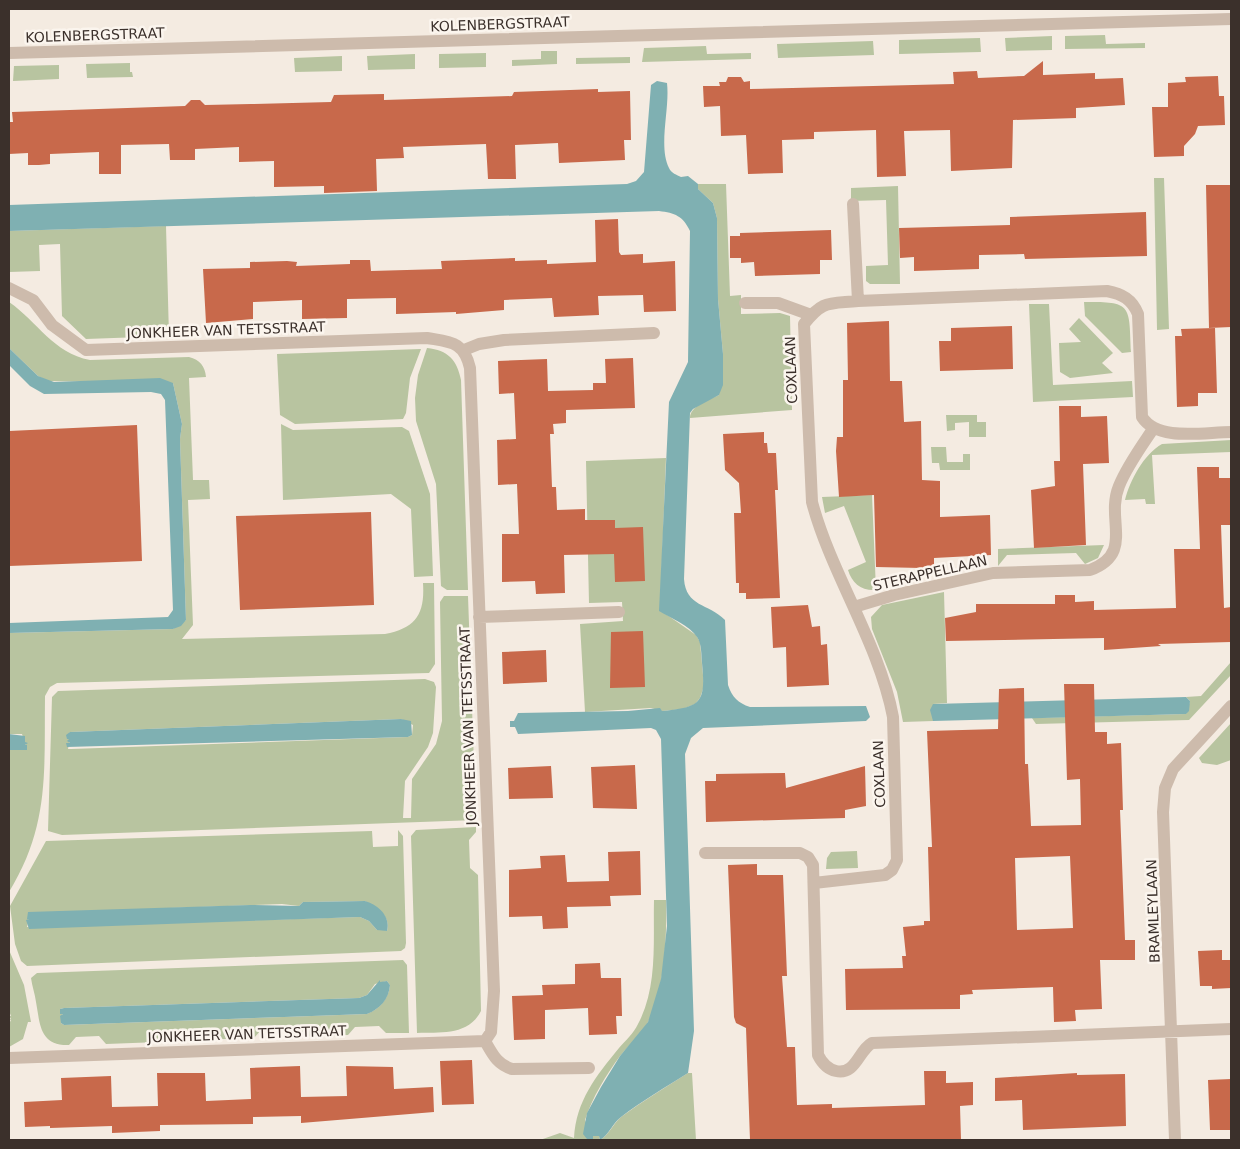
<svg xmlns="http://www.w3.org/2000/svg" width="1240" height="1149" viewBox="0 0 1240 1149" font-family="'DejaVu Sans',sans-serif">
  <rect width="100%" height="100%" fill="#f4ebe1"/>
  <path fill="#b8c4a0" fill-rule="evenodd" d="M1105,35L1106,44L1145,43V48L1065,49V36Z
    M1052,36V50L1006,51L1005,38Z
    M980,38L981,52L899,54V40Z
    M873,41L874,55L778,58L777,44Z
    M706,46L707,54L751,53V59L642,62L644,48Z
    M541,51H557V64L512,66V60L541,59Z
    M486,53V67L439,68V54Z
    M415,54V69L368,70L367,56Z
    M342,56V71L295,72L294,58Z
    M630,57V63L576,64V58Z
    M130,63V72H132L133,77L87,78L86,64Z
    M59,65V79L13,81L14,66Z
    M1154,178H1164L1169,329L1157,330Z
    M698,184H726L730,296L741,295V314L780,313L790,316L792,410L690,418C690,406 709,400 719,395L723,354L718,299L717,218L713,203L698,189Z
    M898,186L900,284H870L866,281V266L888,265L886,200L851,201V188Z
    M166,226L169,336L86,339L62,316L60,244L39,245L40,271L9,272V231Z
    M9,302C38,322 53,353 90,360L189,357C200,360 205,366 206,377L189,378L193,480H209L210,499L188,500L193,625L182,639L385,634C416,628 425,614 423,583H434L435,664L429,673L57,683L50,687L45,696C44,771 50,825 9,892V750L27,749L22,734H9V633L173,629L186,620L180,439L182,424L173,383L47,381L38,376L9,348Z
    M1084,302C1133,301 1129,306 1131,352L1122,353L1085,316Z
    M1029,304H1049L1053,385L1132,381L1133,397L1033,402Z
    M1079,318L1113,353L1102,363L1113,373L1070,378L1060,372L1059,343L1081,342L1069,329Z
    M427,348C448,350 457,360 461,380L468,590H447L441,586L436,484L416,421L415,398L418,375Z
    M421,349L410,378L406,413L403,419L295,424L280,415L277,354Z
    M946,415H977V422H986V437H969V422L955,423V430L947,431Z
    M281,424L293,430L402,427L409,431L430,494L433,576L414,577L411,509L391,494L283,500Z
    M1231,440V452L1152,455L1155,504H1146L1145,499L1125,500C1130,480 1144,454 1162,444Z
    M931,447H946L947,462H963V454H970V470H940L939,463H932Z
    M666,458L660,610L696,635L700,642L704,686L700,698L695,704L683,709L662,711L651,708L585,712L580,624L623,621L622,602L589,603L586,461Z
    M872,495L876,590C861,591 852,583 848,570L866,562L844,506L825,513L822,497Z
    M1104,545L1098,558L1085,564L1076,553L1007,555L998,566V549Z
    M944,592L947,703L933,704V721L903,722L897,692L872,629L871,617L882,605Z
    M444,596H468L476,820L62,835L48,831L52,697L58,691L425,679L434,682L436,687L433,733L428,747L405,781L403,818H411L412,779L436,744L442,721L440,602ZM401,719L413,725L412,735L408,737L71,749H68L70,739H67L70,732Z
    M1231,662V675L1189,720L1036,724L1032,718L1186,714L1190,701L1186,697L1201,696Z
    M1231,723V760L1217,765L1202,763L1199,758Z
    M476,827V832L469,840L470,868L478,875L481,1011C468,1036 441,1032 417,1033L411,836L416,830Z
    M398,830L403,836L406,943L405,948L401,951L27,966L21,961L15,944L10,906L46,841L372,831L373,847L398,846ZM365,901C377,908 391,915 387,931L383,929L377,930L369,921L360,917L27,927L29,918L170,908L282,904L299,906L303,902Z
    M857,851L858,868L826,869L827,858L831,852Z
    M654,900H666C667,936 665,992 647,1024C640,1036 629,1045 620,1056C606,1075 592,1098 585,1120L592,1136H599L600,1140C609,1135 613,1124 621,1117C643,1101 666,1087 688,1073H692L696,1140H540L560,1133L574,1138C576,1101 596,1076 619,1048C625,1041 634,1033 638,1024C658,987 653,940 654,900Z
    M9,950L24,985L31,1022H28L23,1039L9,1047V1024L11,1020H9L11,1019L9,1016H11L9,1011Z
    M403,960L407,965L409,1033H386L379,1026L355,1027L348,1035L292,1037L284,1029L261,1030L254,1038L197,1040L188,1033L166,1034L159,1042L106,1044L99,1036L76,1037L69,1045C39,1046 40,1023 36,1002C35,994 32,986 31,978L37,973ZM387,981L390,985C389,998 380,1009 367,1014L64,1025L61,1023V1019L64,1018L60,1009L64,1008L359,998L367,995L375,984Z"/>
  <path fill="#7fb0b2" d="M657,81L667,83C670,109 658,146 669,168C671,173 677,175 681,177L688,176L698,184V189L713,203L717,218L718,299L723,354V385L719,395L693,409L690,413L684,579C686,607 708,603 725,620L728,685C732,697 738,703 750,707L866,706L870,717L866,721L703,728L691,738L685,754L694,1031L688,1073C666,1087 642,1101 621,1117C612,1124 609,1135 600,1140L599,1136H593V1140L587,1139L583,1134L587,1113L601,1087L620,1056L648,1022L661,979L667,926L661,739L656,730L651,728L518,734L515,727H510V721H514L518,713L628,711L660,708L662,711C701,707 706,703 702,663C701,655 702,644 697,637C690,626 671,618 659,611L669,402L688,362L690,231C683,216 675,213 659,211L9,231V205L627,184L636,181L644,172L651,85Z
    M9,348L38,376L54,382L160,378L173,383L182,424L180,439L186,620L181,626L173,629L9,633V623L168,617L173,610L165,400L161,394L151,392L44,394L30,386L9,365Z
    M1186,697L1190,701L1189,711L1186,714L933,721L930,710L933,704Z
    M401,719L411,721L412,735L408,737L67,747L66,743H70L67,741L69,739H67L66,735L70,732Z
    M9,734L25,736V742L28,743L25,745H27V750H9Z
    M365,901C378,905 391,916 387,931L377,930L369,921L360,917L29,929L26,920L29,919H27L28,912L250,905L299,906L303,902Z
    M380,980V982L387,981L390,985C389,999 380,1009 367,1014L64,1025L61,1023L60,1016L63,1014H60V1009L64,1008L359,998L367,995Z"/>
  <path fill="#c8694b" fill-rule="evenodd" d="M1043,61V75L1095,73V79L1123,78L1125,105L1076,108V118L1013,120L1012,168L951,171L950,130L904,131L906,176L877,177L876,130L814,132V139L782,140L783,173L748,174L746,135L721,136L720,106L704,107L703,86H720L719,82H726L728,77H741L744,82L750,81V89L954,84L953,72L977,71L978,78L1024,76Z
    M1218,76L1219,96H1224L1225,125L1198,126L1195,134L1184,146V156L1154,157L1152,107H1168V83L1186,82L1185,77Z
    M598,89V92L630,91L631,140H624L625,160L559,163L558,143L515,145L516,179H488L486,144L403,147L404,158L376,159L377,191L324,193V186L274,187V161L239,162V147L195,149V160H170L169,144L121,145V174H99V152L50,154V164L39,165H28V153L9,154V122H13L12,112L185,106L191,100H200L205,105L251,104L331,102L334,95L384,94V100L512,96L514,92Z
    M1206,185H1231V327L1209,328Z
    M1146,212L1147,256L1025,259L1024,254L979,255V269L914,271V257L900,258L899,228L1010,225V217Z
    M618,219L619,252L621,255L643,254V263L675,261L676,311L644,312L643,295L598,296L599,315L554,317L552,298L504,300V310L456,314V312L396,314V298L347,299V318L302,319V300L253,302V319L206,323L203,269L250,268V262L287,261L297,262L296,266L350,264V260H370L371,271L442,269L441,261L515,258V261L547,260V264L596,262L595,220Z
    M831,230L832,260H820V274L755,276L754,262L741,263V258H730V236H740V233Z
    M889,321L890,381H902L904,422L921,421L922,480L940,481V517L990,515L991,555L934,558V566L921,568L876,567L874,495L839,497L836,451L837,437H843V380H848L847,323Z
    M1012,326L1013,369L940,371L939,341H951V328Z
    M1215,328L1217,393H1198V406L1177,407L1175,336H1182L1181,329Z
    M633,358L635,408L566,410V423L553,424L554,434H550L552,487H556L557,510L585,509V520H615V528L643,527L645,581L615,582L614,554L564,555L565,593L536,594L535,581L502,582V534H519L517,484L498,485L497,440L516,439L514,393L499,394L498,361L547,359L548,391L593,390V383H606L605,359Z
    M1059,406H1081V417L1107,416L1109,463L1083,464L1086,545L1034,548L1031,490L1055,486L1054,461H1060Z
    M137,425L142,561L9,566V431Z
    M764,432V443H767L768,453H776L778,490H775L780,598L746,599V593H739V583H736L734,513H741L739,483L725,470L723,434Z
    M1197,467H1219V478H1231V525H1221L1224,608L1231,607V642L1158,644L1161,646L1104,650V638L946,641L945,618L976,612V604H1055V595H1075V602L1094,601V610L1176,608L1174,549H1200Z
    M371,512L374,605L240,610L236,516Z
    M808,605L812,627L820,626L821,645L827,644L829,685L787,687L786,647L773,648L771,607Z
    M643,631L645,687L610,688L611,632Z
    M546,650L547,682L503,684L502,652Z
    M1064,684H1094L1095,732H1107V744L1121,743L1123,810H1120L1125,940H1135V960H1100L1102,1009L1075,1010L1076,1021L1054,1022L1053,987L972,990L973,994L960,995V1009L846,1010L845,969L903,968L902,956H906L903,927L924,925V921H930L928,847H932L927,731L998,729L999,689L1024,688L1025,764H1028L1031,826L1081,825L1080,779L1067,780ZM1070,856L1073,928L1017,930L1015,858Z
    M635,765L637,809L593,808L591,767Z
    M551,766L553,798L509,799L508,768Z
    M865,766L866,806L845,810V818L706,822L705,781H716V774L785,773L786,788Z
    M640,851L641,895L610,896L611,906L567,907L568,928L543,929L542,916L509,917V870L541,868L540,856L565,855L567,882L609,881L608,852Z
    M757,864V875H783L787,976H782L787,1047H795L797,1105L832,1104V1108L925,1105L924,1071H946V1083L973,1082V1105L960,1106L961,1140H750L746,1028L736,1023L734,1017L728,865Z
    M1222,950V960H1231V988L1212,989V986H1200L1198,951Z
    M600,963L601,978H621L622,1016H616L617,1034L589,1035L588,1008L545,1010V1039L514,1040L512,996L543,995L542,985L575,984V964Z
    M472,1060L474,1104L442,1105L440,1061Z
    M300,1066L301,1097L347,1096L346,1066L393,1067L394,1089L433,1087L434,1112L301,1123V1116L253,1117V1124L160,1125V1131L112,1133V1126L50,1128V1126L25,1127L24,1102L62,1100L61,1078L111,1076L112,1107L158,1106L157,1073H205L206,1101L251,1099L250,1068Z
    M1077,1073V1075L1125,1074L1126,1126L1023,1130L1022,1100L995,1101V1078Z
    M1231,1079V1130H1210L1208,1080Z"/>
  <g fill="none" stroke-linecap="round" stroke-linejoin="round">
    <path stroke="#cdbbac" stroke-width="12" d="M9,53L1231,19
      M853,204L858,301
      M9,288L33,300L52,325L86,350L427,338C450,342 464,341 470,368L494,991L491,1032L485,1041L9,1058
      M745,303H778L811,315
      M464,350L479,344L504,340L654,333
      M854,607L894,595L993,573L1090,570C1135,553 1105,520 1119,486C1127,466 1141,447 1153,429
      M479,617L619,612
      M705,853H800L808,857L813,865L818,1055C822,1063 827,1069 836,1071C856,1075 858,1051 872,1043L1231,1029
      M814,883L885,875L892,870L897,860L893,717C879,643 831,574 812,502L804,324C823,300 828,304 858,301L1107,291C1122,294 1132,299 1138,314L1142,417C1158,442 1204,432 1231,432
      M485,1041C493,1055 497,1064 512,1069L589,1068
      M1175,1140L1163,812L1165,788L1173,769L1231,706"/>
  </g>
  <g text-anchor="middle" stroke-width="5" stroke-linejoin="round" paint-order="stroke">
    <g font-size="14" fill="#3b302b" stroke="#fbf5ee">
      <text transform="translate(500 24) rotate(-2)" y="5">KOLENBERGSTRAAT</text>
      <text transform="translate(95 35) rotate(-2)" y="5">KOLENBERGSTRAAT</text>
      <text transform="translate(226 330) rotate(-2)" y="5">JONKHEER VAN TETSSTRAAT</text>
      <text transform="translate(791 370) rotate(-92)" y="5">COXLAAN</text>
      <text transform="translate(930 573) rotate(-13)" y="5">STERAPPELLAAN</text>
      <text transform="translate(468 726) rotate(-92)" y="5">JONKHEER VAN TETSSTRAAT</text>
      <text transform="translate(879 774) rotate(-92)" y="5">COXLAAN</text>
      <text transform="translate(1153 911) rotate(-92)" y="5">BRAMLEYLAAN</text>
      <text transform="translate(247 1034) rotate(-2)" y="5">JONKHEER VAN TETSSTRAAT</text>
    </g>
  </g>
  <rect width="1240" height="1149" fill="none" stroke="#3b302b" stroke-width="20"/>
</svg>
